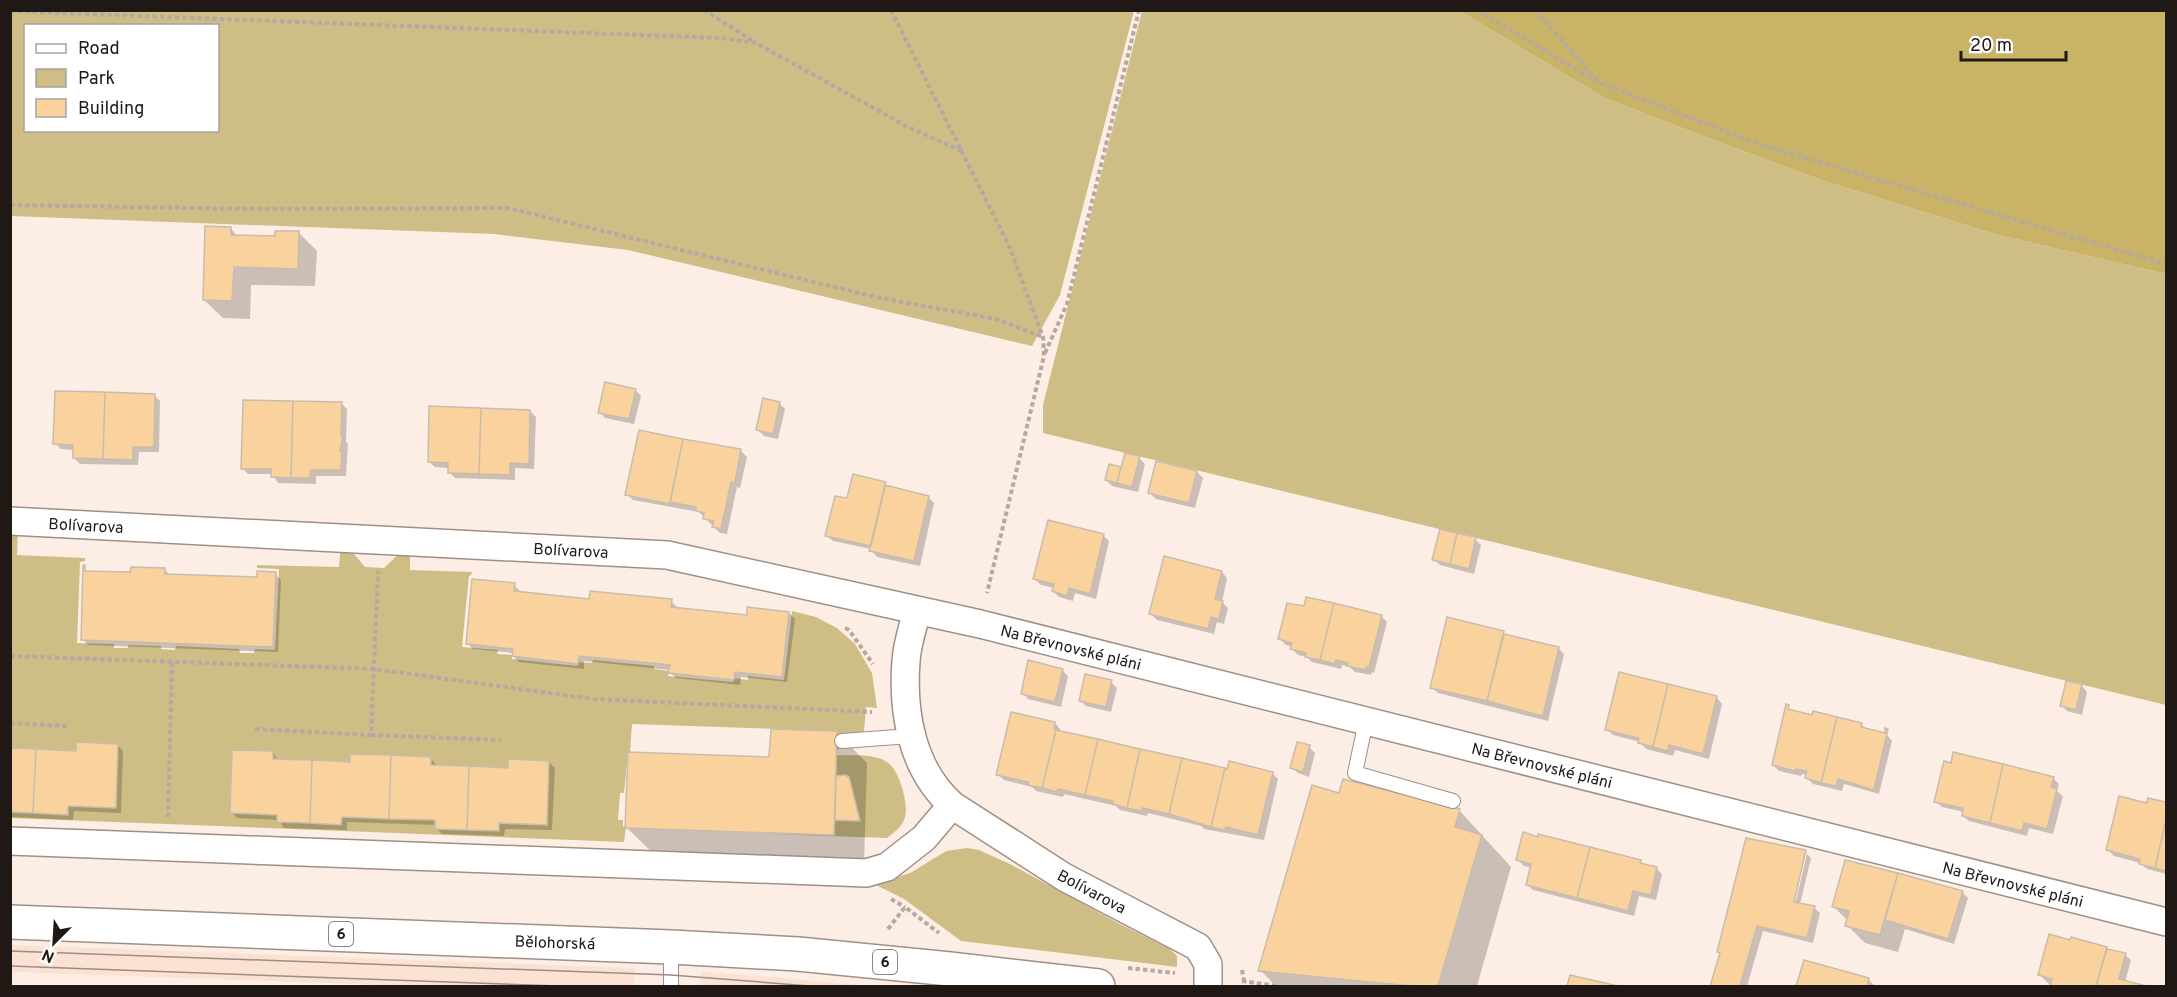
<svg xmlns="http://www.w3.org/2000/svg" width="2177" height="997" viewBox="0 0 2177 997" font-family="Overpass,sans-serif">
  <rect width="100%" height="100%" fill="#fdeee5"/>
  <path fill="#fbe1d1" d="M11,945L635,968L634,986H410L11,972Z
    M701,972L761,976L869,986H700Z"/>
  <path fill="#cebe85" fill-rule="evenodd" d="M11,10H1134V11L1060,295L1032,346L628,250L494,234L11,216ZM26,26H218V130H26Z
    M1142,11H1460L1605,98L1708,138L1824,181L1998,235L2166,274V705L1043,433V405Z
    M15,530H18L17,555L85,558V561L80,562L77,643L114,644V648H128V645L161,646V649L175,650L176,646L239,649L240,653H254L255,649L275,650L279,569L257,568V565L339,567L341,542H344L365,567L384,568L408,545H410V570L472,572L471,575L469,576L462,647L498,650L497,654L512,655V659L577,666L578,662L592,663L593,660L654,666V669L669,671L668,676L733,682L734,678L748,680V676L784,680L792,611L816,617L837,628L855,644L872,673L877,708L866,707L864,731L837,750V731L632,724L630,752H628L624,793H620L618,820H623V827H626L624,842L11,818V812L67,815L68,806L115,807L118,744L77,743L76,751L11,748L10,535ZM232,750L273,751V759L350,762L351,754L431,757V765L508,768V759L549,761L547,825L499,823V831L435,829V820L342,817L341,825L277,822V815L230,813Z
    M837,755C852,756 873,753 887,762C899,769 909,804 905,817C902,827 895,832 887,838L767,834L834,835L835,820L860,821L849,777L836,776Z
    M967,848L979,850L1010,864L1118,923L1170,949L1177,956V967L961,941L904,899L876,885L912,872L946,851Z"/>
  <path fill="#c9b367" d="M1460,11H2166V274L1998,235L1824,181L1708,138L1605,98Z"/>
  <path fill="#0003" fill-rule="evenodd" d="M231,229L238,237H276L299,233L317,251L315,286L251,285L250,319L223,318L204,300Z
    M635,390L641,396L634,424L605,418L600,412Z
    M154,395L160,401L159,452H139L138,465L80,464L74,458V450L61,449L55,443Z
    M341,403L347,409L346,442L348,444L346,476H316V484L278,483L272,474H248L242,468Z
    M779,403L785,409L778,439L764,436L758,430Z
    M530,411L536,417L534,469L515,468V480L455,478L449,472V468L435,467L429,462Z
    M741,451L747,457L740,488L737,487L727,534L720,533L699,512L633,500L627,494Z
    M1139,458L1145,464L1138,492L1112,486L1106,480L1110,466L1122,469Z
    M1197,472L1203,478L1195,508L1156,499L1150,493Z
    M885,484L889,488L928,497L934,503L920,566L877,557L871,549L833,541L827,536Z
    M1103,535L1109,541L1096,599L1075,593L1073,601L1059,597L1053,591L1054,588L1041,585L1035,579Z
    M1475,539L1481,545L1474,574L1440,565L1434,560Z
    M164,569L170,575L258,579L275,574L281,580L278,652L88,645L82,639L132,574Z
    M1222,572L1227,578L1222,602L1228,608L1224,624L1217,622L1214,634L1157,620L1151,614Z
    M514,585L520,591V593L591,600L671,601L677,607V609L748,616L789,613L795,619L787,682L741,677L740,685L676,678L670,672V670L584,661V669L519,662L513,656L514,653L473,649L467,643Z
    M1381,616L1387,622L1374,673L1372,672L1371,675L1355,672L1350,667L1342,665L1341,669L1312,662L1307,657L1298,655L1292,649L1293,647L1286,645L1280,639Z
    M1448,619L1558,648L1564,654L1548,721L1438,693L1432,687Z
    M1062,670L1068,676L1061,707L1028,699L1023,693Z
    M1111,682L1117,688L1111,712L1086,706L1080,700Z
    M2082,686L2087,692L2082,715L2067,711L2061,705Z
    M1717,698L1722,704L1709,759L1675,750L1673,756L1646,749L1640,742L1613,735L1607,729Z
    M1055,723L1060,729V732L1228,771L1272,773L1278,779L1264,840L1204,829L1201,826L1148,813L1147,816L1120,810L1116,806L1064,794L1063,797L1036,791L1032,787L1004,780L998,774Z
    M1861,724L1867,730L1887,735L1892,741L1879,794L1844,784L1842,791L1813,784L1807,778L1808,775L1802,774L1801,776L1779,771L1773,765Z
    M837,733L867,763L864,865L658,858L627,828L771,759Z
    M118,745L123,751L121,813L74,811L73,820L10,817V750L78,752Z
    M1309,747L1315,753L1309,777L1298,773L1292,767Z
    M273,752L278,761L352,763L431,759L437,766L509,769L549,762L555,768L552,830L505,829L504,836L442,834L436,828V825L347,822V830L284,828L279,820L237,818L231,812Z
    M2053,778L2059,784L2057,791L2063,796L2053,834L2029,828L2027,836L1969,821L1963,816L1964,812L1942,807L1936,801Z
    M1340,795L1459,810L1511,867L1477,986H1276L1260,970Z
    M2149,799L2166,804V874L2147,869L2140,863L2114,856L2108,850L2148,804Z
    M1805,852L1811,858L1800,904L1814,908L1820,913L1813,943L1763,931L1747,986H1712L1721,954ZM1804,854H1807L1794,909H1791Z
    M1518,860L1640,861L1644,865L1656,868L1662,874L1656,900L1639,896L1634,916L1533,890L1527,884L1532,868L1524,866Z
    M1898,874L1962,892L1968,898L1954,944L1905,929L1898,952L1865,943L1847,925L1848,921L1834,907Z
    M2106,949L2125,955L2131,960L2125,982L2140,986H2051L2039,974Z
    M1805,962L1868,979L1875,986H1798Z
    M1571,977L1611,986H1569Z"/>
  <path fill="#f9d29e" stroke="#c8bcac" stroke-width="1.5" d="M205,226L231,227V235L275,236V231H299L298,269L234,267L232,301L203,300Z
    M605,382L636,389L629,419L598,413Z
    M55,391L105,392L103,459L73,458V445L53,444Z
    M105,392L155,394L154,447H133V460L103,459Z
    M763,398L780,402L773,434L756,430Z
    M243,400L293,401L291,478L271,477V469H241Z
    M293,401L342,402L341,436H343L340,451H342L341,470H311L310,478H291Z
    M429,406L481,408L479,474L448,473V463L428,462Z
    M481,408L530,410L529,464L510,463V475L479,474Z
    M639,430L683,439L670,504L625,495Z
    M683,439L741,449L735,483L731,482L721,529L712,527L714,521L703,519L704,513L696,511V507L670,502Z
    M1125,453L1140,456L1132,487L1117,483Z
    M1156,461L1197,471L1189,503L1148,493Z
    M1109,464L1121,467L1117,483L1105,480Z
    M853,474L886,482L871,546L825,536L835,496L847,498Z
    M885,485L929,496L914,561L869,551Z
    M1048,520L1104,534L1090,594L1069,588L1067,596L1052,591L1054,584L1033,579Z
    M1440,529L1457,533L1450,564L1432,560Z
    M1457,533L1476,537L1469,569L1450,564Z
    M1164,556L1222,571L1215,599L1223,601L1219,619L1211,617L1208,629L1149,614Z
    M83,565H85V571L130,572L131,567L165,568V574L257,577V571L276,572L273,647L81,640Z
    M472,579L515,583L514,591L589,599L590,591L672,599L671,607L747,615V607L789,612L782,677L735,672L734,680L668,673L670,665L579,656L578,664L512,656L513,649L466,644Z
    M1306,597L1334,603L1320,660L1305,657L1306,653L1290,649L1292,643L1278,639L1287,603L1304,606Z
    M1334,603L1382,615L1369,668L1366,667L1365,670L1347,666L1348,663L1336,660L1335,664L1320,660Z
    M1447,617L1504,631L1487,701L1430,688Z
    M1504,634L1559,647L1543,716L1487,701Z
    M1028,660L1063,669L1055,702L1021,694Z
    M1619,672L1668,684L1653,747L1638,743L1639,738L1605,730Z
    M1085,674L1112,680L1106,707L1079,701Z
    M2066,681L2082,684L2076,710L2060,706Z
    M1668,684L1717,696L1703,754L1669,745L1668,751L1653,747Z
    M1786,704L1789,705L1788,709L1812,715L1813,711L1837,717L1821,783L1805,778L1807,771L1796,769L1795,771L1772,765Z
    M1011,712L1055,722L1054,729L1056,730L1042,788L1028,785V782L996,775Z
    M1837,717L1862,723L1861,727L1885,733V728L1888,729L1874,790L1838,779L1836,786L1821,783Z
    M771,729L837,731L834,835L625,828L628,752L769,757Z
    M1056,730L1098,739L1085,795L1058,789L1057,792L1042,788Z
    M1098,739L1140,749L1127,808L1112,804L1113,801L1085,795Z
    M76,742L118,744L116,808L68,806V815L33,813L36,749L76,751Z
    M1297,742L1310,745L1303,772L1290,768Z
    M10,748L36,749L33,813L10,812Z
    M1140,749L1182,758L1169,814L1142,808L1141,811L1127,808Z
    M232,750L273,751V759L312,760L310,823L277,822V815L230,813Z
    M1953,752L2003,764L1990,823L1962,816L1963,808L1934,802L1944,761L1951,763Z
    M350,754L391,755L389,819L342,817L341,825L310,823L312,760L350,762Z
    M391,755L431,757V765L469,766L467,830L435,829V820L389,819Z
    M1182,758L1225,768L1211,827L1169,814Z
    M508,759L549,761L547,825L499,823V831L467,830L469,766L508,768Z
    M1229,761L1273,772L1258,835L1226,827L1225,830L1211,827L1225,768L1227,769Z
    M2003,764L2054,777L2051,787L2057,789L2047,829L2024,823L2022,831L1990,823Z
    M845,775L849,777L860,821L835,820L836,776Z
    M1343,779L1460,809L1455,827L1482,835L1438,986H1412L1258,971L1312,785L1339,793Z
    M2119,796L2147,803L2148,798L2166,802V820L2155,868L2139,864L2140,859L2106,850Z
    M2166,820V871L2155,868Z
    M1523,832L1538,837V834L1590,847L1577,898L1526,885L1531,864L1516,860Z
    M1746,838L1806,850L1794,902L1815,906L1807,938L1757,926L1740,986H1710L1720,953L1717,952Z
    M1590,847L1641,860L1640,863L1657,867L1651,895L1633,891L1628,911L1577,898Z
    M1845,860L1898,873L1880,935L1845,926L1849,911L1832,907Z
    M1898,873L1963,891L1948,939L1885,920Z
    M2049,934L2070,940L2071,937L2107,947L2096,986H2050L2052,979L2038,975Z
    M2107,949L2126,953L2119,979L2146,986H2096Z
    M1804,960L1869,978L1867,986H1796Z
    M1570,975L1618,986H1567Z"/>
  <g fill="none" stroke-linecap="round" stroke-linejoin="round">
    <g stroke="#a08f84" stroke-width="16">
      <path id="lane" d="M1366,721L1355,773L1453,801
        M842,741L911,736
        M671,947V986"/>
    </g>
    <g stroke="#a08f84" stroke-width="30">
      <path id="street" d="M10,521L667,555L980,624L2166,922
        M917,611C913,627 907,644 906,661C902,713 912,769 952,805L1064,877L1198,947L1208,964V986
        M10,841L866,873L887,867L924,838L952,805"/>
    </g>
    <g stroke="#a08f84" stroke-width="36">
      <path id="primary" d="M10,922L671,947L798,954L950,969L1098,986"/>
    </g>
    <path stroke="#b5a9a2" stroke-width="4" stroke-dasharray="4.5 3" stroke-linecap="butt" d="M704,10L753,41
      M891,10L1010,248L1043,337L1044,356L987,593
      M1477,10L1596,81
      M1535,10L1600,83L1761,145L2166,264
      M10,11L720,38L756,43L908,127L962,151
      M10,205L254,209L508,208L880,298L996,319L1043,337
      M1045,353L1067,304L1139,10
      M845,628L849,630L873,664
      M10,656L374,669L593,699L872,712
      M10,723L68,726
      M255,729L371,735L378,571
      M371,735L501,740
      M168,817L172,662
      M891,899L905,907
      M888,929L905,907L939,933
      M1128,968L1175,973
      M1242,970L1244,981
      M1242,981L1277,986"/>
    <use href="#lane" stroke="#fff" stroke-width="14"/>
    <use href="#street" stroke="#fff" stroke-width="27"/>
    <use href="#primary" stroke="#fff" stroke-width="33"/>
    <path stroke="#998d87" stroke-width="1.5" d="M10,951L671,975L810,986
      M10,966L559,986"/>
  </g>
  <g text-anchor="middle" stroke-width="5" stroke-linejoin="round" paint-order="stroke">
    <g fill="#fff" stroke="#625d5a" stroke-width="1.5">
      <rect x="329" y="922" width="24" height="24" rx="4.5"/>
      <rect x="873" y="950" width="24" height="24" rx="4.5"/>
    </g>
    <g font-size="15" font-weight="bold" fill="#1f1814">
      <text x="341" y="939">6</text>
      <text x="885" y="967">6</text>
    </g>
    <g font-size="16" fill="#1f1814" stroke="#fff">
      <text transform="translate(86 525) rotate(3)" y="6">Bolívarova</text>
      <text transform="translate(571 550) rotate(3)" y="6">Bolívarova</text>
      <text transform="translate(1071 647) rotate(14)" y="6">Na Břevnovské pláni</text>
      <text transform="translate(1542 765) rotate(14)" y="6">Na Břevnovské pláni</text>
      <text transform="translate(2013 884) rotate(14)" y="6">Na Břevnovské pláni</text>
      <text transform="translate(1092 891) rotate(28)" y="6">Bolívarova</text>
      <text transform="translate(555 942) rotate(2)" y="6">Bělohorská</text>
    </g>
  </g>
  <rect width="2177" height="997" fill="none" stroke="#1f1814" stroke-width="24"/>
  <rect x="24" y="24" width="195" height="108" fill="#ffffff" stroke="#a5a3a1" stroke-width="1.5"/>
  <rect x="36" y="44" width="30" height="9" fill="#ffffff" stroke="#a5a3a1" stroke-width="1.5"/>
  <text x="78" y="54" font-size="18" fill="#1f1814">Road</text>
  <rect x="36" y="69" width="30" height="18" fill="#cebe85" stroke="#a5a3a1" stroke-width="1.5"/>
  <text x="78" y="84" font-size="18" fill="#1f1814">Park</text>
  <rect x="36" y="99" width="30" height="18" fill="#f9d29e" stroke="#a5a3a1" stroke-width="1.5"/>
  <text x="78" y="114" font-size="18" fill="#1f1814">Building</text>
  <g transform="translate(54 943) rotate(204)" stroke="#ffffff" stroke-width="4.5" paint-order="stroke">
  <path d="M0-4.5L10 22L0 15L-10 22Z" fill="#1f1814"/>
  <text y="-9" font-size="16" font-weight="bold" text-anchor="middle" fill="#1f1814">N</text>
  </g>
  <path d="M1961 51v9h105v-9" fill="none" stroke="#1f1814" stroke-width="3"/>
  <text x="1970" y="51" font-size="18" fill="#1f1814" stroke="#ffffff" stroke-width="4.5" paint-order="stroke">20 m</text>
</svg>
